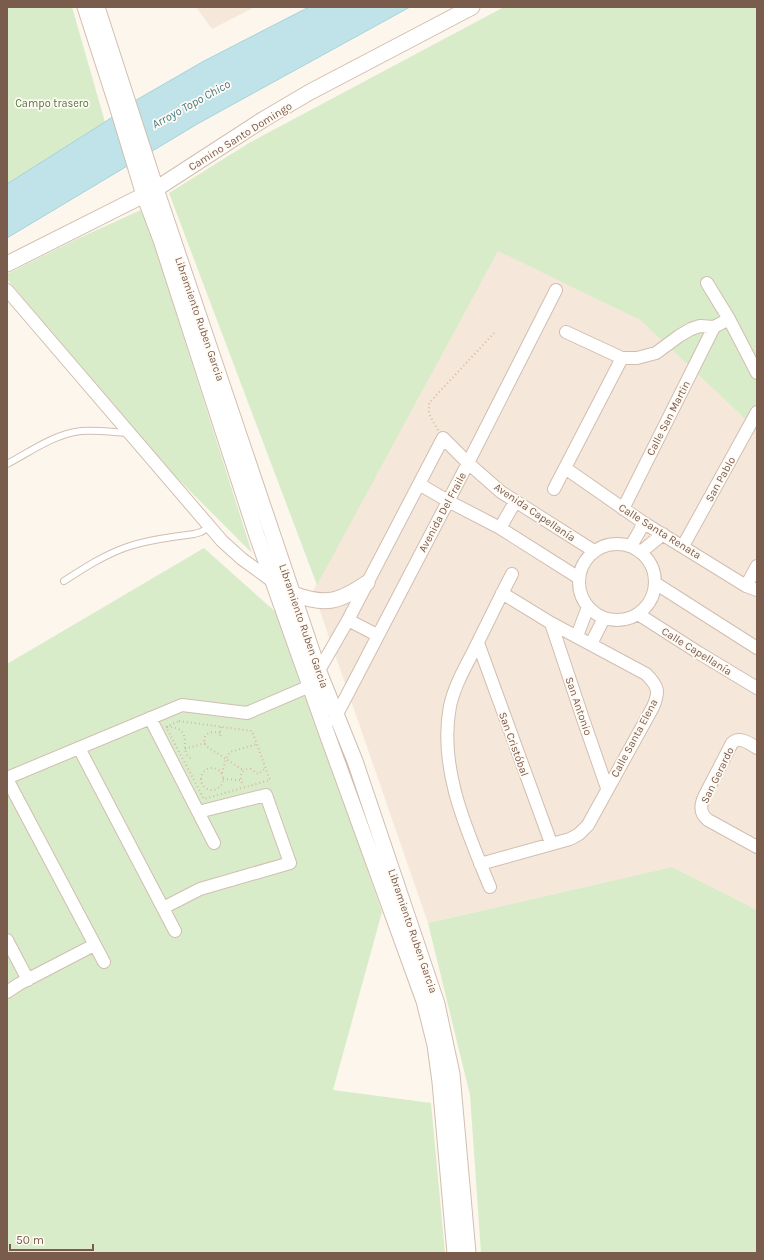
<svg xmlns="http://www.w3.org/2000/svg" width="764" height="1260" viewBox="0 0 764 1260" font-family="Karla,sans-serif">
  <rect width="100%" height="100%" fill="#fdf6ec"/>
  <path fill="#f5e8da" d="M196,7H255L212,29Z
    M498,250L640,320L757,430V910L672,867L428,923L313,591Z"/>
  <path fill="#d8ecc9" d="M7,7H72L105,122L7,184Z
    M504,7H757V430L640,320L498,251L317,585L169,193L249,143Z
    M143,209L252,553L152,453L7,279V274L77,239Z
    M204,548L279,615L382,912L333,1090L431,1103L445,1253H7V664Z
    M672,867L757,910V1253H481L470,1095L428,923Z"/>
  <path fill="#bfe3e8" stroke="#a5d3da" d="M309,7H410L199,123L7,238V184L105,122L138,99L204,61Z"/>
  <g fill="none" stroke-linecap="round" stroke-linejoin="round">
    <g stroke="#d1beb0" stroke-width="8">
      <path id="service" d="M7,464C30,452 54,434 81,431C96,430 113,432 128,433
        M64,581C84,568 104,555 127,547C148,540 171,537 194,534L201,532L209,527"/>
    </g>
    <g stroke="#d1beb0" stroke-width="14">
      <path id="minor" d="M707,283L729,319L757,373
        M7,290L222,541L242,559L275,583
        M566,332L622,358H637L656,353L679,336L691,329L700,326L714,327L729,319
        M565,468L644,523L746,586L757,590
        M419,484L448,501L500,528L579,578
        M554,489L622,358
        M623,509L714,327
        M500,528L515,502
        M579 582a38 38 0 1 1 76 0a38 38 0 1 1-76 0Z
        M631,546L644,523
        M683,546L757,412
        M641,552L663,534
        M655,583L757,648
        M746,586L757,566
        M638,614L699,653L757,688
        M348,620L377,635
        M551,623L583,719L607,788
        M577,636L588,607
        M478,643L551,843
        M591,644L604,618
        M150,718L214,843
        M334,720L468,463L556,290
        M79,748L175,931
        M757,748C749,743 740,736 732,743L705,795C700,805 699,813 708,820L757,847
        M7,778L182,705L247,713L310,686L348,620L443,438L468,463L501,492L594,551
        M7,779L104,962
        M480,864L570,839L579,834L588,825L653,707C660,691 658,686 646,674L551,623L502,593
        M490,887C467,831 438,768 450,706C455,683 468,663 478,642C489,620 500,597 512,574
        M163,908L200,889L290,863L266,795L198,812
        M7,940L28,980
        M7,992L19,984L94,945"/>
    </g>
    <g stroke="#d1beb0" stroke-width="17">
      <path id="tertiary" d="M85,7L117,106L144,195L161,240L257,536L327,734L424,1001L435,1045L440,1082L455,1253
        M97,7L156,189L319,672L355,761L437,1004L452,1074L468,1253
        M7,264L156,189L264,119L310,92L472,7
        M293,594C326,606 339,602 367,583"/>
    </g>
    <path stroke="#d9b8a5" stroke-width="2" stroke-dasharray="1 3" stroke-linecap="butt" d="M438,430L429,414V403L496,331
      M179,721L252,731L270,780L204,799L166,727Z
      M167,727C198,727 175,754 193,759
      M221,727L220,733L221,738
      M220,733C210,730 200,735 206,746L243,770
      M185,749L205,743
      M201 779a11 11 0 1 1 22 0a11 11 0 1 1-22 0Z
      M222,773L226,759L230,752L257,744
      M223,779L241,780
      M242,783C239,775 242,768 251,769L258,774L266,768"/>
    <use href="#service" stroke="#fff" stroke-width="6"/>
    <use href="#minor" stroke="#fff" stroke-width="12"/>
    <use href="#tertiary" stroke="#fff" stroke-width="15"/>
  </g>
  <g text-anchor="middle" stroke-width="3.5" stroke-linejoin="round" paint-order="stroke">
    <g font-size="11" fill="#537a41" stroke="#fffaf3">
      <text x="52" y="107">Campo trasero</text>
    </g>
    <g font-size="11" fill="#7a5c4d" stroke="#fffaf3">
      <text transform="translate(240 136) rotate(-32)" y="4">Camino Santo Domingo</text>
      <text transform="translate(200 319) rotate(71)" y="4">Libramiento Ruben Garcia</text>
      <text transform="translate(668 418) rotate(-63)" y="4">Calle San Martin</text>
      <text transform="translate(720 479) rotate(-61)" y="4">San Pablo</text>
      <text transform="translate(442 512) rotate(-62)" y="4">Avenida Del Fraile</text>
      <text transform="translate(535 512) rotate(34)" y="4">Avenida Capellanía</text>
      <text transform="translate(660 531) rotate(32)" y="4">Calle Santa Renata</text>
      <text transform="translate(304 626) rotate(71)" y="4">Libramiento Ruben Garcia</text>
      <text transform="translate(697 651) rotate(32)" y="4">Calle Capellanía</text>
      <text transform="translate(579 706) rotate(71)" y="4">San Antonio</text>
      <text transform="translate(634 738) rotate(-62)" y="4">Calle Santa Elena</text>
      <text transform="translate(514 744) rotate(70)" y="4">San Cristóbal</text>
      <text transform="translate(717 775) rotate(-64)" y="4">San Gerardo</text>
      <text transform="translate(413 931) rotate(71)" y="4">Libramiento Ruben Garcia</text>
    </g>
    <g font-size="12" font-style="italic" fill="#437c86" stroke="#fffaf3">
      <text transform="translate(191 104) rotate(-29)" y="4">Arroyo Topo Chico</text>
    </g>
  </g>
  <rect width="764" height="1260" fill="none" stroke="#7a5c4d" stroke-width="16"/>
  <path d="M10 1244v6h83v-6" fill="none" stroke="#7a5c4d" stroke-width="2"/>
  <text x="16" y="1244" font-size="12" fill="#7a5c4d" stroke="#fffaf3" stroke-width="3" paint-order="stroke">50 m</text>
</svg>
